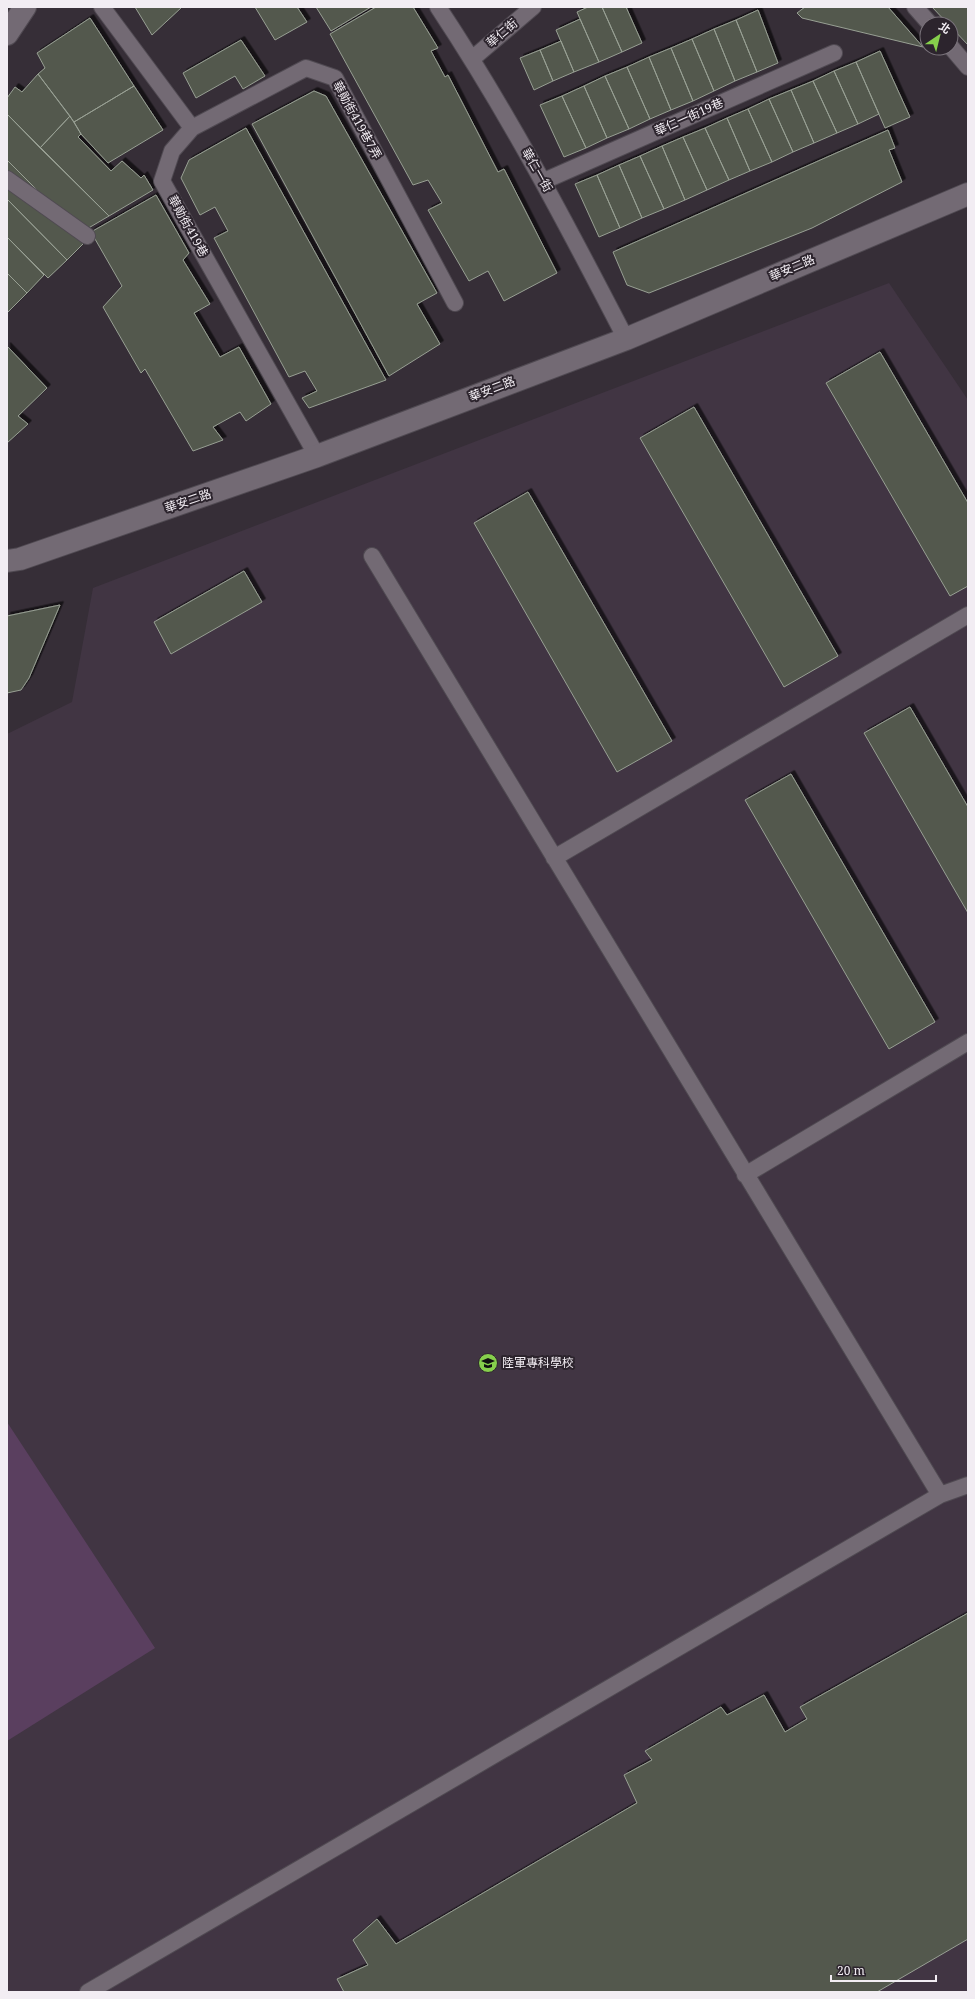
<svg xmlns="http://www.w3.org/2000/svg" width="975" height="1999" viewBox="0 0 975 1999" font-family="'Noto Serif','Noto Sans TC',serif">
  <defs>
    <filter id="shadow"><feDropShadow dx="3.5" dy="-3.5" stdDeviation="0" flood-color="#0009"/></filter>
  </defs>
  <rect width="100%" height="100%" fill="#362e37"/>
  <path fill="#413543" d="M889,283L968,400V1992H7V734L72,702L93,588Z"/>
  <path fill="#5a3f5f" d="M7,1422L155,1648L7,1741Z"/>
  <path fill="#52594e" stroke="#989f93" filter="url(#shadow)" d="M135,7H182L152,35Z
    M255,7H297L307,22L275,40Z
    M316,7H371L331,31Z
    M376,7H413L438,48L431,51L445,77L448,75L498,172L504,169L557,273L504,301L488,271L469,281L428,210L442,203L428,180L413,185L330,34Z
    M588,7H602L622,52L599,62L577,12Z
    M602,7H626L642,43L622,52Z
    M805,7H888L923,47L802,18L797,13Z
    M932,7H968V45L951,27V24H948Z
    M758,10L778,63L757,72L736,20Z
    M90,18L134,86L74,122L38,74L45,68L37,53Z
    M580,19L599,62L574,72L556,30Z
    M736,20L757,72L735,81L714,29Z
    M714,29L735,81L714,91L692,39Z
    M692,39L714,91L693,101L671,48Z
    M241,40L265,76L243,89L235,76L196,98L183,73Z
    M561,41L574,72L553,81L540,50Z
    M671,48L693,101L671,110L649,57Z
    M540,50L553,81L534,90L520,58Z
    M880,51L910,117L885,128L856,62Z
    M649,57L671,110L650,119L627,67Z
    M856,62L879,114L858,124L834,71Z
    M627,67L650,119L629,129L605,76Z
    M834,71L858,124L837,133L813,81Z
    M38,74L70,116L40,148L7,114V98L15,87L22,92Z
    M605,76L629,129L607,138L584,86Z
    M813,81L837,133L814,143L791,90Z
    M134,86L163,130L108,163L81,134L74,122Z
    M584,86L607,138L586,148L562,96Z
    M791,90L814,143L793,152L769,99Z
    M314,91L326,96L437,293L417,304L440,344L389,376L252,124Z
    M562,96L586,148L564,157L540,105Z
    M769,99L793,152L772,162L748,109Z
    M748,109L772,162L750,171L727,118Z
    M7,114L109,216L80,233L7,160Z
    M70,116L81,134L78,137L111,171L122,161L141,178L144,175L153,190L109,216L40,148Z
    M727,118L750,171L729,180L705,128Z
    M246,128L386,380L309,408L302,398L317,391L305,371L289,377L214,238L228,231L215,207L200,215L181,178L189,160Z
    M705,128L729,180L707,190L683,137Z
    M888,130L895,148L889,150L902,182L812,228L649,293L627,285L613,252Z
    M683,137L707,190L685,200L662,146Z
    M662,146L685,200L664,209L640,156Z
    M640,156L664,209L642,218L619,165Z
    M7,160L87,240L67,260L7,199Z
    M619,165L642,218L620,228L597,175Z
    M597,175L620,228L599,237L575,184Z
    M156,195L189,253L183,260L210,304L194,313L220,357L239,347L271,404L246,421L240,412L213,427L223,440L193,451L145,369L141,373L103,307L122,286L91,232Z
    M7,199L67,260L48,278L7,237Z
    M7,237L44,275L27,293L7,273Z
    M7,273L27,293L7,313Z
    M7,346L47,388L18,416L28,424L7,443Z
    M880,352L968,503V586L950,596L826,383Z
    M694,407L838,656L784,687L640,438Z
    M528,492L672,741L617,772L474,523Z
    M244,571L262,602L171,654L154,622Z
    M60,605L29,678L21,690L7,693V616Z
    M910,707L968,807V913L864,733Z
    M791,774L935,1022L889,1049L745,800Z
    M968,1613V1939L877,1992H344L337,1979L368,1965L353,1940L377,1919L396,1944L637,1803L624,1775L652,1760L645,1751L721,1707L727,1715L764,1695L785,1732L807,1719L800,1707Z"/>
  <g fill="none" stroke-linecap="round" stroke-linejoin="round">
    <g stroke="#504a52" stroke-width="18">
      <path id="service" d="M102,7L192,128L172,151L162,181L317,456
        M438,7C509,114 567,225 626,339
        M915,7L930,24
        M951,47L968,67
        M472,59L533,7
        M192,128L306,68L335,78L455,303
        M7,179L87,236
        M544,181L834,53
        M372,556L940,1495
        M554,858L968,615
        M745,1175L968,1042
        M88,1992L940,1495L968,1485"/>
    </g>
    <g stroke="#504a52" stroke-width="24">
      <path id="minor" d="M7,34L25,7
        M7,561L20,559L317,456L626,339L968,194"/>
    </g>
    <use href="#service" stroke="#736a74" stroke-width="16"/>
    <use href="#minor" stroke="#736a74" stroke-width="22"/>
  </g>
  <defs>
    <g id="university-disc" transform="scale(1)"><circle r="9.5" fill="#86cf4c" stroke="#2c242d"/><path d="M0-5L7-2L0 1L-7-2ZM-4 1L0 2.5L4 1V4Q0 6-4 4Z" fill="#111"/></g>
  </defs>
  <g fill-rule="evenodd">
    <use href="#university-disc" x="488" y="1363"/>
  </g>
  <g text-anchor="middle" stroke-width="4" stroke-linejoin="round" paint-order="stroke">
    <g font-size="12" fill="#f2edf3" stroke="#2c242d">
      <text transform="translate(502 33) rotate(-40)" y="4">華仁街</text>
      <text transform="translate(689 117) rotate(-24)" y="4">華仁一街19巷</text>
      <text transform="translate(357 120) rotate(61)" y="4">華勛街419巷7弄</text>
      <text transform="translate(537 170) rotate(60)" y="4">華仁一街</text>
      <text transform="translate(188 226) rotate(61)" y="4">華勛街419巷</text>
      <text transform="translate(792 268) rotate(-23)" y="4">華安二路</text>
      <text transform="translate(492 389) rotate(-21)" y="4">華安二路</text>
      <text transform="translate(188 501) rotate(-19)" y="4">華安二路</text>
    </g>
    <g font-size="12" fill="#f2edf3" stroke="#2c242d" text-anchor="start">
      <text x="502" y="1367">陸軍專科學校</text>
    </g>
  </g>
  <rect width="975" height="1999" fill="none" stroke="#f2edf3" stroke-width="16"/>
  <g transform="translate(939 36) rotate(35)"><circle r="19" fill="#2c242d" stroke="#7b747c"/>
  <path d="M0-3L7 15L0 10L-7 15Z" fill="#86cf4c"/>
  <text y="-6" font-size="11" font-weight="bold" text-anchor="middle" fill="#f2edf3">北</text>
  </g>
  <path d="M831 1975v6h105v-6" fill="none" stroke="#f2edf3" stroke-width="2"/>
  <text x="837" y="1975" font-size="12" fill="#f2edf3" stroke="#2c242d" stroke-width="3" paint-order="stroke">20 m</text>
</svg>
